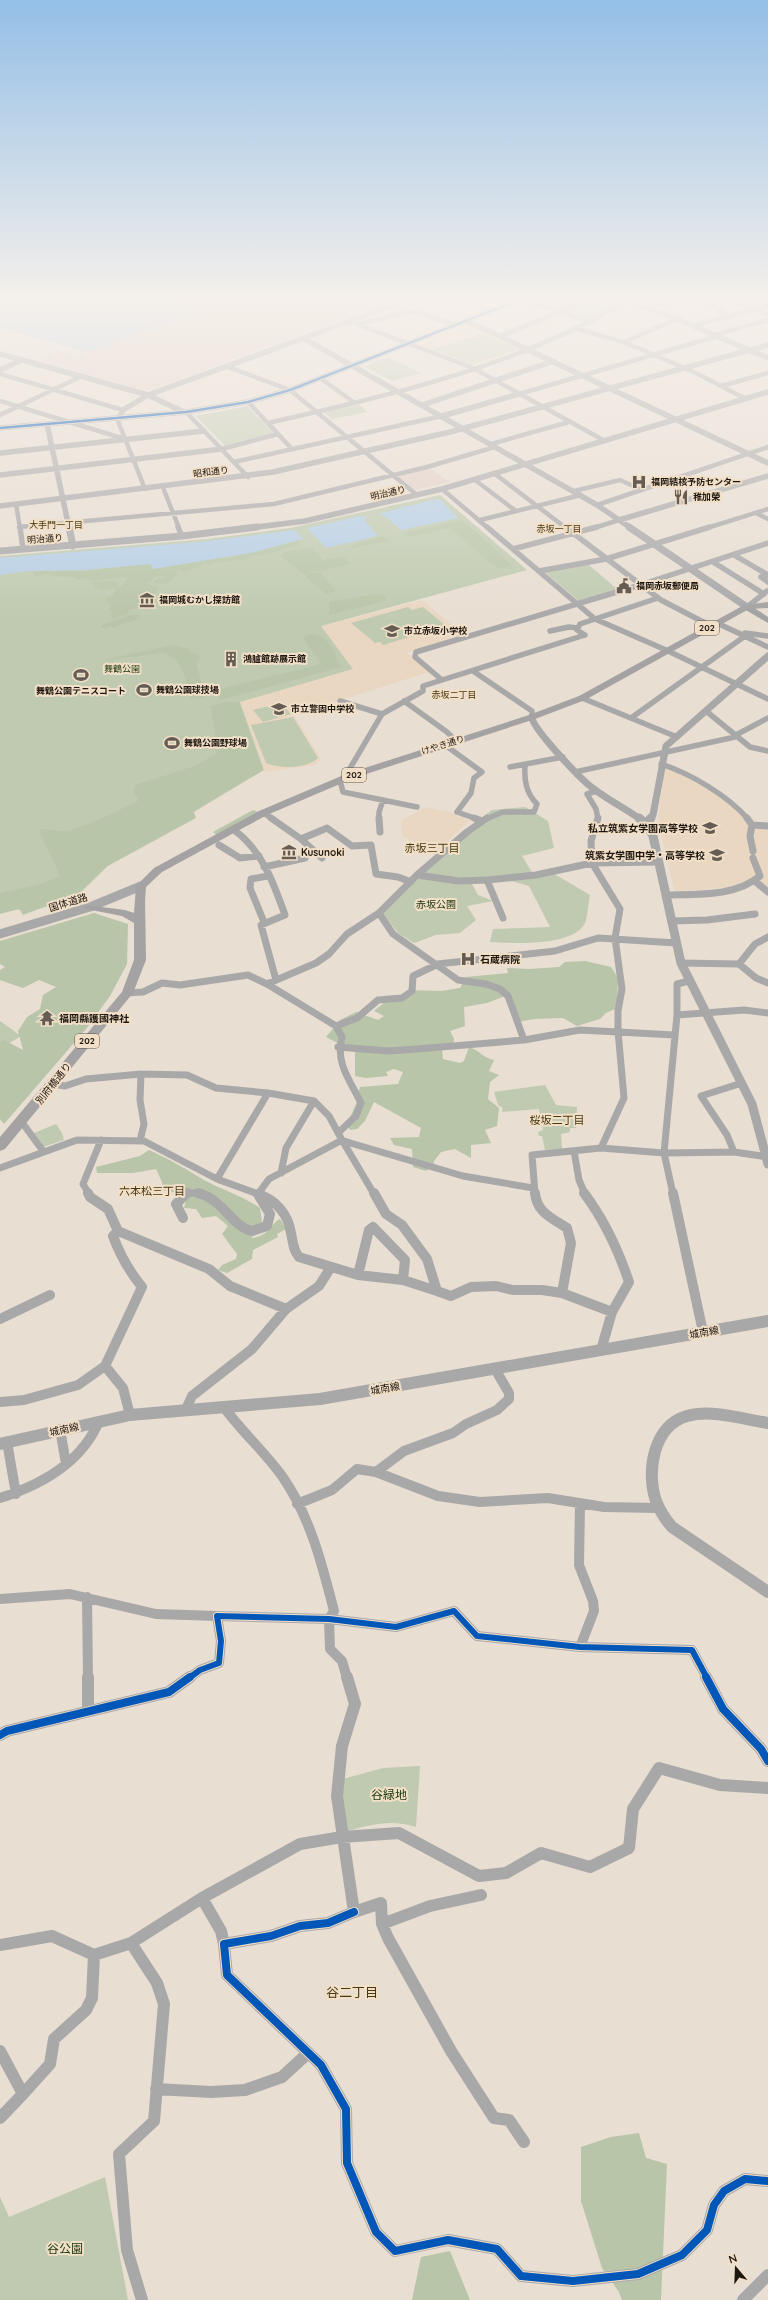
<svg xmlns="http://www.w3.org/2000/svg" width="768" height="2300" viewBox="0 0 768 2300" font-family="Quicksand,'Noto Sans JP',sans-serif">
  <rect width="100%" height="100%" fill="#e8ded2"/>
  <path fill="#e2cfc6" d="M177,301H392L150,390L144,391L35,361L57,350L76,356L204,311Z
    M429,468L450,482L415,490L398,476Z"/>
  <path fill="#e9d7c2" d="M468,324L523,349L471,366L419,345Z
    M422,600L464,635L407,653L429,672L294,715L321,759L315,765L265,772L240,702L353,669L321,626Z
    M664,767H667L716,794L745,818L749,826L768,827V890L759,883L744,886L675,892L658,822Z
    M425,807L453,813L470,821L438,850L403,837L401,821Z"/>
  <path fill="#bfcab0" d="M590,301H620L621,302L592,320L565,311Z
    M482,334L518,349L472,365L434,349Z
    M388,357L421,373L392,381L365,367L374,362Z
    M359,405L368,412L332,419L323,412Z
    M247,406L273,433L225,446L196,416Z
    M440,495L527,570L321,626L353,669L240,702L264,770L194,812L196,818L108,866L78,895L23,915L19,909L0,914V556L207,539L290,528Z
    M588,564L618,590L580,602L545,572Z
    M408,607L412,610L423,607L446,626L383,645L380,642L375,643L351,623Z
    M281,703L291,714L263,722L253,710Z
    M293,717L318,758C306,769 281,769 266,763L251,725Z
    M525,807L548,821L554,848L522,856L533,874L551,872L590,895C588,903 588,918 584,925C569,947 513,943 490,942L493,929L550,927L529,886L497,877L472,884L478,895L493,901L467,906L476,920L460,933L436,935L414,943L398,933L383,913L472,825L492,810Z
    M0,1021L21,1036L0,1049Z
    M545,1085L556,1105L577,1107L576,1128H570V1132L561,1134L562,1149L545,1150L542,1136H539L538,1132L543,1130L539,1109L502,1112L503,1108L498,1105L494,1092Z
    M56,1124L62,1133L64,1140L43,1147L34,1133Z
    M420,1766L416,1827C392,1819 371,1824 348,1831L340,1792L343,1779L383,1768Z
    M105,2177L128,2300H0V2197L9,2217Z"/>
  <path fill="#b8c5a8" d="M463,520L513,566L501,569L493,565L450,528L409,537L403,533Z
    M383,536L390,541L352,548V545Z
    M298,541H300L299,544L270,554L252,556L249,559L212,563L209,566L204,563L202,566L186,571L174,570L178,574L166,584L154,583L155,580L164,578L163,576L154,577L150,583H145L158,587L156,592L151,595L147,594L148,596L144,598L145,601L141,607L128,611V614L113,618L110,614L115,612L108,611L111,605L105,598L113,595L115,588L122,586L128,577L92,581L87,580V578L80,580L72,577L67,578L66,576L55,577L47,574L35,577L31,571H84L150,564L153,569L217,558L220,560Z
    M312,548L323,560L343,556L351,564L304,574L280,556L284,552Z
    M320,572L336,591L326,594L306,577V574Z
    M114,581L118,582L119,586C108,589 99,594 91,582Z
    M375,594L383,595L387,599L382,602L328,615L330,612L329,602Z
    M128,615H139L140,618C131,623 123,622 113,628L109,625L108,628H100L103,624L123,618Z
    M310,634C329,634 334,652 341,667L220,700L216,691L219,689L318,665L320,662L303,638Z
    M173,645L187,648L192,653L198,654L200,659L196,661L205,698L191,699C187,682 182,656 162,653L99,661Z
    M225,702H239L263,770L193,811L195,818L108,865L78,894L23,914L20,909L0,913V893L37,885L59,877C56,860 44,846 39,829C49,829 56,831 64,831C76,832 126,807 139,800L133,792L135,785L195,766L217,753L211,706Z
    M253,810L261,813L218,836L213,832Z
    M94,913L128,924L127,964L110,996L86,1029L4,1124L0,1119V1042L4,1040L23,1050L18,1031L27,1017L40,1009L43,995L56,987L39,980L23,988L0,980V970L5,967L0,964V941Z
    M585,961L611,967L618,978L617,1008L606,1013L600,1019L577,1026L563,1018L535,1019L517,1022L505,996L487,1003L464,1007L465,1026L450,1031L454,1039L453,1046L442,1050L443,1059L460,1063L464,1061L469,1047C479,1050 483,1058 494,1060L489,1071L499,1075L490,1082L488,1099L499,1108L497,1126L485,1130L491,1143L471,1145V1158L455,1149L441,1152L434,1161V1164L426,1171L413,1167L412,1149L394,1145L390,1138L419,1137L421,1128L374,1102L365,1121L357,1129L350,1130L347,1124L356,1104L360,1087L398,1084L403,1072L394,1069L386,1072L388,1076L366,1078L355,1076V1052L326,1037L340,1020L356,1012L378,1020L384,1016L374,1011L385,1002L406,994L408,990L441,991L460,988L466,977L508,973L507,968L529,969L559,967L565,962Z
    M149,1150C169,1159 186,1169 204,1180C222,1190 243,1196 260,1208L262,1222L254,1227L252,1238C271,1235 269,1225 280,1219L286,1229L277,1234L278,1237L253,1250L252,1259L227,1273L218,1270L222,1265L236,1259L237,1254L222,1234L228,1226L216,1216L202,1218L196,1209L184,1208L186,1201L177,1193L162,1190V1182L156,1169L133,1173H97L96,1167L140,1156Z
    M639,2133L646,2158L667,2164L661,2300H622L619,2292L602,2268L581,2201V2147L611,2137Z
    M450,2251L470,2300H412L421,2257Z"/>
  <path fill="#b6cfe6" d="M0,301H177L204,311L87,352L0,328Z
    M436,499L441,500L458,518L401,530L383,515L378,514Z
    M361,516L367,517L364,520L378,536L326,548L307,528Z
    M295,530L303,539L255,552L153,569L150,564L84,570L27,571L0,575V558L199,542Z"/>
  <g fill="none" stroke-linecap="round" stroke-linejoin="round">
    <path stroke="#a9a8a9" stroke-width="4.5" d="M526,301L592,322
      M702,301L724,310L720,312L730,316
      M734,301L768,315
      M647,308L670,301
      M351,322L473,368L605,441
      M356,324L414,311L455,325
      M693,326L768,306
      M577,329L624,342L696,373L746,399
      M715,335L768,320
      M624,342L677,319
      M228,367L290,390L417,495
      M0,374L123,410
      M320,378L355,403
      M721,386L768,373
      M519,394L718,336
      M0,401L125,439
      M248,402L292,449
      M186,412L248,477
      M0,415L82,376
      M119,418L118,421L145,489
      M268,423C391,395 518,366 627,301
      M491,444L569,422
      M222,449L278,434
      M234,462L442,416
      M495,474L566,528
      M475,480L516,511
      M442,489L488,528
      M164,490L179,528
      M574,491L620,480L642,490
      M16,504L20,528
      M597,505L768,447
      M756,513L768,519
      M480,520L581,495
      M19,527L274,504L427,467L495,447
      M594,528L619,520
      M707,528L768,509"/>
    <path stroke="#a9a8a9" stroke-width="5.5" d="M20,527L23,549
      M178,527L182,536
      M487,527L595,619L666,650L768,699
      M565,527L661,600L711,626
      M513,549L597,527
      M734,555L768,575L761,577L768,582
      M713,562L764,594
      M539,571L606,559L710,527
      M747,607L767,591
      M717,623L768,647
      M550,631L569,627L578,628
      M745,633L768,636
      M585,635L577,630L580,624L658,598
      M473,671L532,711V717
      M442,680L415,657L416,652L637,586L768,543
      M582,698L677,737
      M340,701L382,714
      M404,701L447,732L456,741
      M706,711L750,747L768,751
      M631,718L745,636
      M734,736L768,718
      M445,745L482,772L474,778L471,793L457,812L477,819
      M661,764C691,774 727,795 748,819
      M510,767L563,757
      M575,772L735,737
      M350,776L349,770L382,714L423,691V686L585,635
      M340,780L343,792L417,807
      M597,791L587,794L596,809L598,819
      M263,813L273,819
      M379,819V812L383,800
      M486,819L503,812H534L537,804C526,793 524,780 525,765"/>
    <path stroke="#a9a8a9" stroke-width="7" d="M271,818L301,839L327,828L352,846L371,845L376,874L398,877L411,882
      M379,818L380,832
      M474,818L482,821
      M747,818L752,825L768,826
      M752,825L750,836L753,851
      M234,830C262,850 274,884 285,915L261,925L276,980
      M301,839L322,858
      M219,845L240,858L259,856
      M264,867L305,858
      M417,875L467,832L487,818
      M487,880L536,875L592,863L591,841L598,818
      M756,882L768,892
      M666,895C697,894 735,897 760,876L753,858
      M379,913L393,934L458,980L486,984L500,989L508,996L524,1040
      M671,921L707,920L755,914
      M264,922L250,888L251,879L268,876
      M681,963L739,964L756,978L768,983
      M739,964L755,944L768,937
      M267,984L316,963L329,954L347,934L379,913L417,875L459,881L487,880L503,918
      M127,993L143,992L162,983L180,985L248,975L267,984L336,1026L342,1037C335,1063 350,1080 361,1103L356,1116L339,1132
      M677,1015L744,1010L768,1013
      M336,1026L357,1018L378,1000L402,998L412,991L413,976L438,964L555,951L598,938L676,943
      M338,1047L388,1051L417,1049L524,1040L580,1030L675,1035
      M52,1084L65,1086L86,1079L141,1074L187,1075L216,1088L268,1093L314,1101L329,1116L342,1140L347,1142L463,1176L533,1188
      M21,1121L43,1151
      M140,1141L144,1124L140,1100L141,1074
      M601,1148L624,1098L618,1031V1011L622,989L615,938L620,909L592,863L659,862
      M574,1151L579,1180L585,1194
      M734,1152L727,1135L701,1096L742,1083
      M0,1168L77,1140L144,1141L217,1179L258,1194
      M281,1173L286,1148L314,1101
      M217,1179L268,1093
      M89,1194L83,1184L101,1140
      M185,1194L192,1193L202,1194
      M258,1194H260
      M258,1194L269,1179L342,1140L374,1194
      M535,1194L532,1155L601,1148L664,1153L734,1152L768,1157
      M673,1194L664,1153L677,1015V984L689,981"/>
    <path stroke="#a9a8a9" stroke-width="10" d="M88,1193L90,1197L108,1209L118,1231L209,1269L230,1286L286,1309
      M198,1193C224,1200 231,1226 252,1231L267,1226L270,1214L259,1196
      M535,1193C537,1213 552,1218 567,1228L571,1243L562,1293L612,1312L601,1350
      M584,1193C605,1221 618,1249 629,1282L612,1312
      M673,1193L703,1332
      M258,1194C276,1200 288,1214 291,1233C293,1242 293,1250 299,1257L358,1275L403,1280L437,1291L427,1259L402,1225L386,1214L374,1193
      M183,1218L176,1204L187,1193
      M358,1275L369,1230L373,1227L405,1260L403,1280
      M437,1291L451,1296L471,1287L496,1286L513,1290H542L562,1293
      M0,1319L50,1295
      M105,1366L123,1388L130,1415
      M0,1402L24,1400L78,1385L105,1366L142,1287C129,1271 120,1255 113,1236L118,1231
      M223,1406C241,1431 264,1451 282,1476C310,1516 322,1564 334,1611L329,1619L330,1649L342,1661L347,1678
      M185,1411L192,1396L252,1349L286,1309L319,1286L331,1267
      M60,1429L66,1464
      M7,1442L16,1494
      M376,1472L404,1451L453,1433L466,1424L497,1410L509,1399V1393L495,1369
      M0,1498C41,1485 82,1462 99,1421
      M297,1504L332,1490L357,1469L376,1472L438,1496L480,1502L548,1498L604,1507L658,1508
      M580,1504L579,1565L593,1601L594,1611L580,1647
      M87,1597L88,1678
      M0,1599L70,1594L156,1614L217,1616
      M189,1678L200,1670L219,1663L221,1641L217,1616L329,1619L396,1627L454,1611L477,1636L580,1647L692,1650L707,1678"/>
    <path stroke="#a9a8a9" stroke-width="12" d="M88,1677V1711
      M347,1677L355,1704L342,1746L337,1796L354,1912L381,1903L382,1924L388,1938L451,2051L494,2118L509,2120L524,2142
      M706,1677L723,1709L761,1749L768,1761
      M0,1735L7,1731L169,1692L190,1677
      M202,1898L221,1931L224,1944
      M354,1912L328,1923L300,1926L271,1936L224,1944L227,1975L321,2065L346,2109L347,2163L376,2232L395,2251L448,2240L497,2249L521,2276L573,2281L638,2274L682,2255L707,2230L714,2205L724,2191L745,2179L768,2181
      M382,1924L430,1906L481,1895
      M131,1943L157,1983L164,2004L154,2121L119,2154L127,2250L142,2300
      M0,1945L52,1936L94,1955L131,1943L202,1898L300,1844L342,1837L399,1833L479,1876L506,1873L541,1853L590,1867L629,1848L633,1809L659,1768L720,1785L768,1788
      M0,2051L23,2094L0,2118
      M156,2089L211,2092L245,2090L282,2077L307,2054
      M23,2094L50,2064L54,2039L86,2010L92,1998L94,1955
      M743,2300L768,2275"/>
    <path stroke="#a9a8a9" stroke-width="5.5" d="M628,301L677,319L768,358
      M467,321L768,463
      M501,336L586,301
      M305,339L597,505L631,528
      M0,354L148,395L184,412
      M0,370L22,360
      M422,405L554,361
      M442,416L519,394
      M119,418L123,410L148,395L405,301
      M47,424L69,528
      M0,428L186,412L248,402L290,390L516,301
      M0,453L204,431
      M0,475L222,449
      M0,506L273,472L450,432L768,345
      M619,520L768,476
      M249,528L305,521L442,489L768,392"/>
    <path stroke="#a9a8a9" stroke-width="7" d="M69,527L73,546
      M629,527L747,607
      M0,551L182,536L257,527
      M532,717C532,728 582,781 594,789C608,800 625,808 640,819
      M650,819L653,815L666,746L768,656"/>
    <path stroke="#a9a8a9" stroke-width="9" d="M639,818L646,824
      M651,818L646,824L653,836L681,963L752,1104L768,1164
      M0,934L90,907L141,886"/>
    <path stroke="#a9a8a9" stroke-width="12" d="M768,1423C743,1419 712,1409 687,1416C653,1426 646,1472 656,1501C660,1511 665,1519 672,1527L768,1592
      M0,1444L130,1415L320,1399L768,1321"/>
    <path fill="#a2a1a1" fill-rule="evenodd" d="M744,605H750L768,617V623L744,609Z"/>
    <path fill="#a4a2a2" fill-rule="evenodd" d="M768,602V608L749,609L585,700L535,719L354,778L267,815L162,872L146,887L145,901L146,960L133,993L5,1149L0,1151V1137L122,992L134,960V923L122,916L86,909L84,907L86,905L125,910L134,913L136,886L154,868L259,811L346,774L529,715L579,696L744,605Z"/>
    <g stroke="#f2dfc8" stroke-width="4">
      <path id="cycleway-far2" d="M0,428L186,412L248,402L290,390L516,301"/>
    </g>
    <g stroke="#f2dfc8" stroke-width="8">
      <path id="cycleway-far1" d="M189,1678L200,1670L219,1663L221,1641L217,1616L329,1619L396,1627L454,1611L477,1636L580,1647L692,1650L707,1678"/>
    </g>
    <g stroke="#f2dfc8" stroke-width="10">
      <path id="cycleway" d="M706,1677L723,1709L761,1749L768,1761
        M0,1735L7,1731L169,1692L190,1677
        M354,1912L328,1923L300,1926L271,1936L224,1944L227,1975L321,2065L346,2109L347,2163L376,2232L395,2251L448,2240L497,2249L521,2276L573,2281L638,2274L682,2255L707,2230L714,2205L724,2191L745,2179L768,2181"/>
    </g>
    <use href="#cycleway-far2" stroke="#0057b8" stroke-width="2.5"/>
    <use href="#cycleway-far1" stroke="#0057b8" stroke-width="6"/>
    <use href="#cycleway" stroke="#0057b8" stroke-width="8"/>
  </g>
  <linearGradient id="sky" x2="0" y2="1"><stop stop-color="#94bfe7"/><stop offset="0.48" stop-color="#f5f0eb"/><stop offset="1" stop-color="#f5f0eb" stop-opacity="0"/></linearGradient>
  <rect width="768" height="623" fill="url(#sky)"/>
  <defs>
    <g id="hospital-bare" transform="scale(1.2)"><path d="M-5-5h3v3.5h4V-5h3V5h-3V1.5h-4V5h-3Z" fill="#655d53" stroke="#f2dfc8" stroke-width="2.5" paint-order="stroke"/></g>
    <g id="restaurant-bare" transform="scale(1.2)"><path d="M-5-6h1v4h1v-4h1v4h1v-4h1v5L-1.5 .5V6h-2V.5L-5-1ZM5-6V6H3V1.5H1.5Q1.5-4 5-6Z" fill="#655d53" stroke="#f2dfc8" stroke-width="2.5" paint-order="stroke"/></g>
    <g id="civic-bare" transform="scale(1.2)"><path d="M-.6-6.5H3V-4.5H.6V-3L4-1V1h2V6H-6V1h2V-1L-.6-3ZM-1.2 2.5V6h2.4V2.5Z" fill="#655d53" stroke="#f2dfc8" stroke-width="2.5" paint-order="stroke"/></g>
    <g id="museum-bare" transform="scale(1.2)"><path d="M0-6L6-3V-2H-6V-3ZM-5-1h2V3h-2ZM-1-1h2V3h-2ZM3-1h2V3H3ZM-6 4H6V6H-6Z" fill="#655d53" stroke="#f2dfc8" stroke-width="2.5" paint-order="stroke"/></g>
    <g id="school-bare" transform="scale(1.2)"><path d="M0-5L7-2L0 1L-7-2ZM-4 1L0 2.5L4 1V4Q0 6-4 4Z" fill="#655d53" stroke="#f2dfc8" stroke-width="2.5" paint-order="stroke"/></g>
    <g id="building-bare" transform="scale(1.2)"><path d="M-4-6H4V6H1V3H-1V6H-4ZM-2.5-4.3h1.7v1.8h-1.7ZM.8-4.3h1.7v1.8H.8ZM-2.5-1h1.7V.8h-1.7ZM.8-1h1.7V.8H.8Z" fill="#655d53" stroke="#f2dfc8" stroke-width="2.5" paint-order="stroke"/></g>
    <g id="stadium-bare" transform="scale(1.2)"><path d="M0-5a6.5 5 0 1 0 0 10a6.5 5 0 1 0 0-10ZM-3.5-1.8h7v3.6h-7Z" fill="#655d53" stroke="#f2dfc8" stroke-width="2.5" paint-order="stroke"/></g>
    <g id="temple-bare" transform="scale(1.2)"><path d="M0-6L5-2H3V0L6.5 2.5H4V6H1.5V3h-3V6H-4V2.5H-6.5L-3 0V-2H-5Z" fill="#655d53" stroke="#f2dfc8" stroke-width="2.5" paint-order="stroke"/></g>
  </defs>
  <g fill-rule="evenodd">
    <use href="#hospital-bare" x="639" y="482"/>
    <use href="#restaurant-bare" x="681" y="497"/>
    <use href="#civic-bare" x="624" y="586"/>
    <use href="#museum-bare" x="147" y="600"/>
    <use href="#school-bare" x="392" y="631"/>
    <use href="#building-bare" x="231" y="659"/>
    <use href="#stadium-bare" x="81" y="675"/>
    <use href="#stadium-bare" x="144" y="690"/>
    <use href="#school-bare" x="279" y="709"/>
    <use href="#stadium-bare" x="172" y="743"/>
    <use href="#school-bare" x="710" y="828"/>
    <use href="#museum-bare" x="289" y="852"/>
    <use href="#school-bare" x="717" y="855"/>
    <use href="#hospital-bare" x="468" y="959"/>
    <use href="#temple-bare" x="47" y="1018"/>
  </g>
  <g text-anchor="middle" stroke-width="4" stroke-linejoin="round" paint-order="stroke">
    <g font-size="9" fill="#1e170f" stroke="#f2dfc8">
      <text transform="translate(211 472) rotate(-7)" y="3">昭和通り</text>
      <text transform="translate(388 493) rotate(-13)" y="3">明治通り</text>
      <text transform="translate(45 539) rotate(-4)" y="3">明治通り</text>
      <text transform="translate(443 745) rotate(-18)" y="3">けやき通り</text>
    </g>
    <g font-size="9" font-weight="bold" fill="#1e170f" stroke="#f2dfc8" text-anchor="start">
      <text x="651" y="485">福岡結核予防センター</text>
      <text x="693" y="500">稚加榮</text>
      <text x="636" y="589">福岡赤坂郵便局</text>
      <text x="159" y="603">福岡城むかし探訪館</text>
      <text x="404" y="634">市立赤坂小学校</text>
      <text x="243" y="662">鴻臚館跡展示館</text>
      <text x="156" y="693">舞鶴公園球技場</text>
      <text x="81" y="694" text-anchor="middle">舞鶴公園テニスコート</text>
      <text x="291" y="712">市立警固中学校</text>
      <text x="184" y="746">舞鶴公園野球場</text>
    </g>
    <g font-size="9" fill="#47380f" stroke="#f2dfc8">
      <text x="56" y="528">大手門一丁目</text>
      <text x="559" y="532">赤坂一丁目</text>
      <text x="454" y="698">赤坂二丁目</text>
    </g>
    <g fill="#f2dfc8" stroke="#5e5346" stroke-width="1">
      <rect x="695" y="621" width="24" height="14" rx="3"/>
      <rect x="342" y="768" width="24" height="14" rx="3"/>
      <rect x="75" y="1034" width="24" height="14" rx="3"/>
    </g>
    <g font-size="9" font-weight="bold" fill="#1e170f">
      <text x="707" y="631">202</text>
      <text x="354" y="778">202</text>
      <text x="87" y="1044">202</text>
    </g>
    <g font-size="9" fill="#16350a" stroke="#f2dfc8">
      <text x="122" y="672">舞鶴公園</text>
    </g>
    <g font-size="10" font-weight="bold" fill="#1e170f" stroke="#f2dfc8" text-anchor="start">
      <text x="698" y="832" text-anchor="end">私立筑紫女学園高等学校</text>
      <text x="301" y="856">Kusunoki</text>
      <text x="705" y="859" text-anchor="end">筑紫女学園中学・高等学校</text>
      <text x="480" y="963">石蔵病院</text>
      <text x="59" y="1022">福岡縣護國神社</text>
    </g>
    <g font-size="10" fill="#1e170f" stroke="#f2dfc8">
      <text transform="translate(68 902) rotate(-17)" y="4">国体道路</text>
      <text transform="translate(53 1083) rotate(-51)" y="4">別府橋通り</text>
      <text transform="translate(704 1332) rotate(-10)" y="4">城南線</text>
      <text transform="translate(385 1388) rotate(-10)" y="4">城南線</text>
      <text transform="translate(64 1429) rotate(-12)" y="4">城南線</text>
    </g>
    <g font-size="10" fill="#16350a" stroke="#f2dfc8">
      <text x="436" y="908">赤坂公園</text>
    </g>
    <g font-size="11" fill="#47380f" stroke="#f2dfc8">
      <text x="432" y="852">赤坂三丁目</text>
      <text x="557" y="1124">桜坂二丁目</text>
      <text x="152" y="1195">六本松三丁目</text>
    </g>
    <g font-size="12" fill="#16350a" stroke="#f2dfc8">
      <text x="389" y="1799">谷緑地</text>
      <text x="65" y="2253">谷公園</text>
    </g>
    <g font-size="13" fill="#47380f" stroke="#f2dfc8">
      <text x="352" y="1997">谷二丁目</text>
    </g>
  </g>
  <g transform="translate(736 2268) rotate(341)" stroke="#f2dfc8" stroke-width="3" paint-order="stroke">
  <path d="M0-3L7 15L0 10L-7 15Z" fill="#1e170f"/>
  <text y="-6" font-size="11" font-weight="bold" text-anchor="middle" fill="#1e170f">N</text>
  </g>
</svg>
